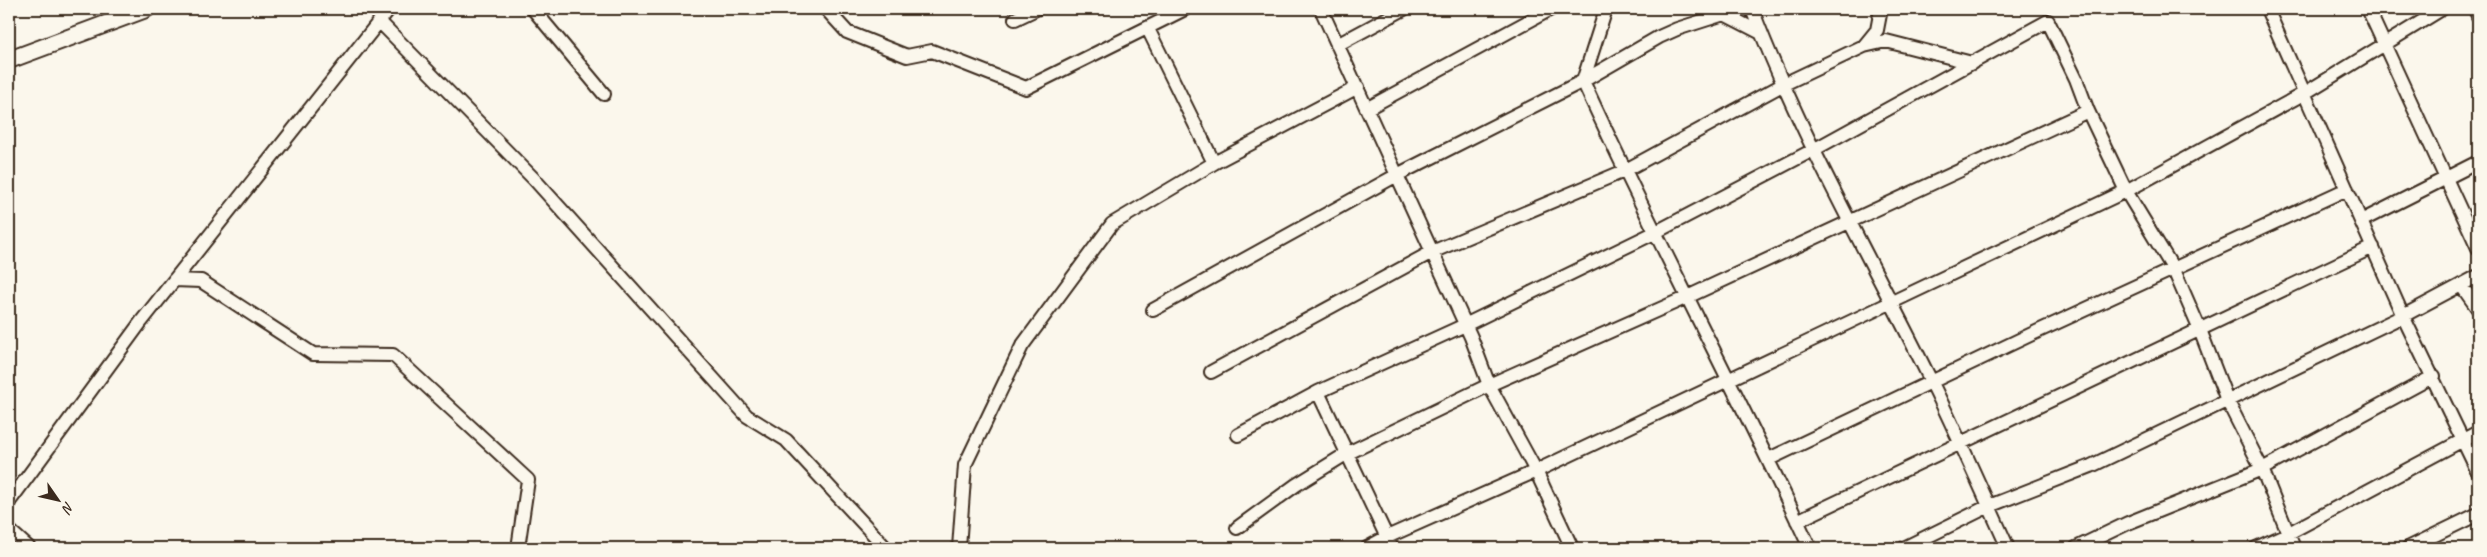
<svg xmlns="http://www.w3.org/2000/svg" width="2487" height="557" viewBox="0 0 2487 557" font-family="Caveat,sans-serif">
  <rect width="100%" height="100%" fill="#fbf7ec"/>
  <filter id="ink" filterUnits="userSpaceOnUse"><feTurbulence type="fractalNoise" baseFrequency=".02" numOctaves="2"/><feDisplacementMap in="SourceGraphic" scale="10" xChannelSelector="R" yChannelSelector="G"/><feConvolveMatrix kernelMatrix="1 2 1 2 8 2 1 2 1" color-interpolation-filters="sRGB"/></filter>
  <g filter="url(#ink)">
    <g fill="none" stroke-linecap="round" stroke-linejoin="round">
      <g stroke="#3b2a1e" stroke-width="16">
        <path id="minor" d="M533,9L604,94
          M826,9L847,32L907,56L932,51L1026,88L1185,9
          M1321,9L1471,337L1489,385L1536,471L1572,548
          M1606,9L1583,81C1655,239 1737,391 1810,548
          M1752,9C1801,138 1871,259 1932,383C1959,438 1983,493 2008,548
          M2267,9L2403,316L2478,472
          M2368,9L2478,248
          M2475,9L2478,16
          M1015,19L1036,9
          M379,21L534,179L747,416L786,440L886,548
          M1337,45L1404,9
          M1864,46L1877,30L1881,9
          M1368,108L1551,9
          M1214,163L1358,87
          M2361,221L2478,162
          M174,280L201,281L313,354L393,355L528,480L518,548
          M2461,285L2478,309
          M1153,310L1397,175L1583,81L1659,37L1677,29L1724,14L1761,33
          M1211,372L1432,252L1624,171L1784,84L1864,46L1886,41L1972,63
          M1318,392L1392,548
          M1238,435L1318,392L1465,325L1654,233L1815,149L2048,21L2076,79L2088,111L2126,191L2174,270L2200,330L2227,400L2262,469L2294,548
          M1769,459L2032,334L2347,189
          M9,502L141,322L389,9
          M1797,521L2373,247
          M1237,528L1296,485L1346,454L1489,385L1685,298L2088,111
          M9,530L29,548
          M959,548L965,465L1022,346L1112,224L1214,163L1148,29
          M1367,548L1387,537L1536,471L2126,191L2305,93L2442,9
          M1904,548L1989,506L2091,466L2403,316L2478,276
          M2076,548L2128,523L2262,469L2434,376
          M2256,548L2287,534L2478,432
          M2408,548L2478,514"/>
      </g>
      <g stroke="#3b2a1e" stroke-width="20">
        <path id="major" d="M9,60L146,9"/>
      </g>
      <use href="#minor" stroke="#fbf7ec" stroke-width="12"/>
      <use href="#major" stroke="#fbf7ec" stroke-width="16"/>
    </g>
  </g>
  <rect width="2487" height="557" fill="none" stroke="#fbf7ec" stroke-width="30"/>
  <rect x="15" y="15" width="2457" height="527" fill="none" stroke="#3b2a1e" stroke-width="2" filter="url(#ink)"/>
  <g transform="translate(58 500) rotate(124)" stroke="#fbf7ec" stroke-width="4" paint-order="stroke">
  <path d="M0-4L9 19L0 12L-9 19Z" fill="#3b2a1e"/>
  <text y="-8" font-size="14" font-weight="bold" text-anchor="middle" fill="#3b2a1e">N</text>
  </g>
</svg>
